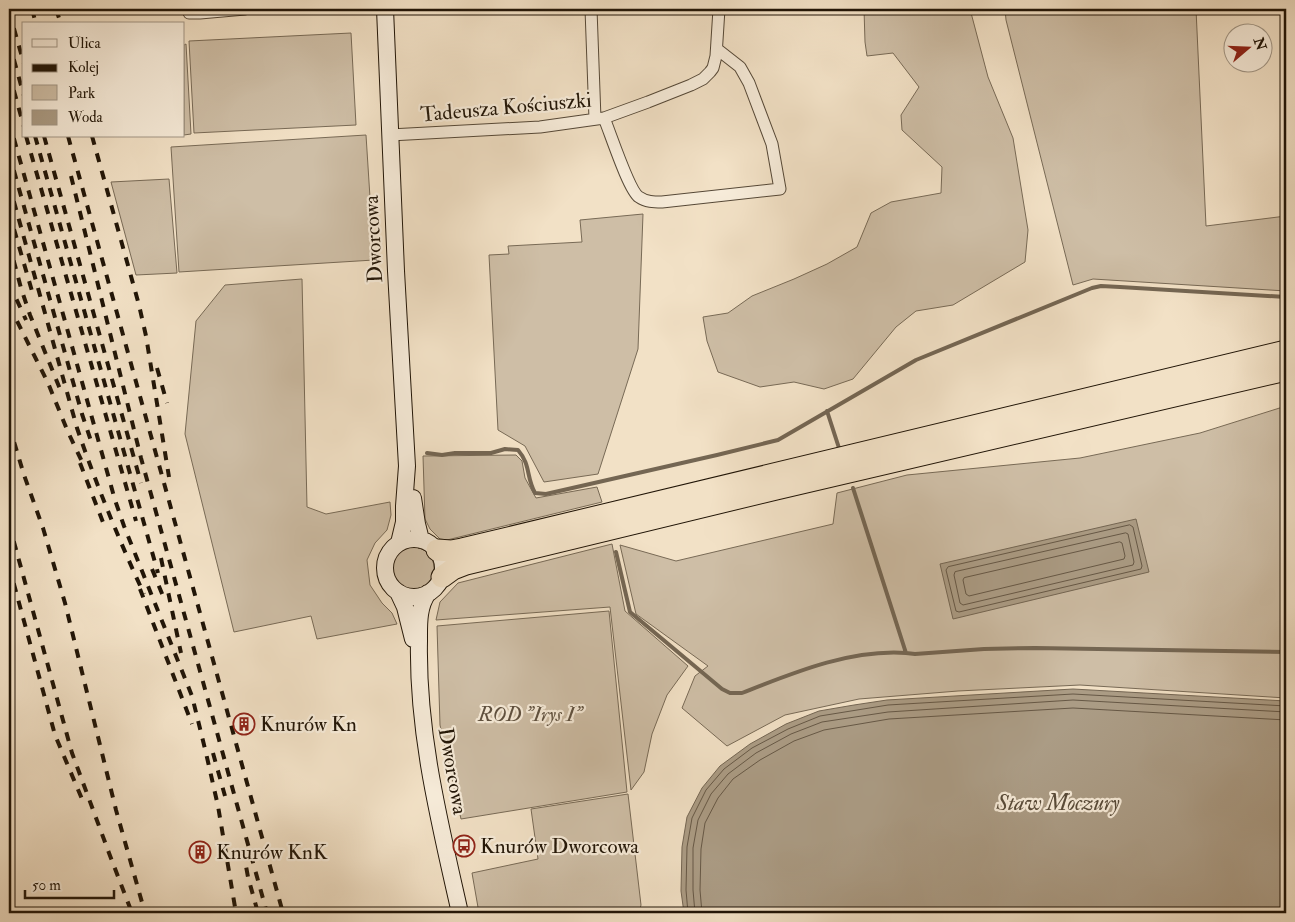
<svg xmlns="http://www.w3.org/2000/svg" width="1295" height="922" viewBox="0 0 1295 922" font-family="'IM FELL Double Pica',serif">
  <rect width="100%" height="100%" fill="#f2e1c6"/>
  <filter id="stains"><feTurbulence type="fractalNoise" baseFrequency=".004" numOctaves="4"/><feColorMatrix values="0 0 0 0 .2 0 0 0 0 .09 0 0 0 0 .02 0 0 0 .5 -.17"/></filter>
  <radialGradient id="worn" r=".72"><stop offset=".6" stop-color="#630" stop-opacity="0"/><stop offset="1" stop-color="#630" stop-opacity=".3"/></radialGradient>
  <path fill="#cebea6" stroke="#786a56" d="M864,9H970L988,77L1013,138L1028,230L1025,262L953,305L916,311L896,327L853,379L824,389L794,382L760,387L718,372L707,341L703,317L728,313L752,296L794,279L827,264L857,247L871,213L891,202L941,193L942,167L902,130L901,115L919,87L893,53L867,56L865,42Z
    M1005,9H1196L1206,226L1286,216V291L1093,279L1073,285L1006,20Z
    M351,33L356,125L194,133L189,41Z
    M186,44L191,134L184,135V45Z
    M366,135L374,260L179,272L171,147Z
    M169,179L177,273L136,275L111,182Z
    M643,214L638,349L598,474L544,482L525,446L498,430L489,255L509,254L508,246L582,242L580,220Z
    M302,279L307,507L326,514L390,502L391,515L387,530L375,543L367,560L370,585L382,603L392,613L397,624L317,639L311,616L234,632L185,434L196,321L225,285Z
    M1286,406V698L1080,685L958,691L859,699L785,715L727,746L682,708L695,676L708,666L636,614L620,545L676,561L833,524L837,493L907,475L1080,458L1200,433Z
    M516,455L522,461L525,478L536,498L597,487L602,502L447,540L440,539L430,529L425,519L423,456Z
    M612,544L625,611L688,666L667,695L652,734L644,772L631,790L610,607L436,620L440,602L458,583Z
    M392 568a21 21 0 1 1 42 0a21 21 0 1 1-42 0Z
    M609,611L627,792L461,819L440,725L437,626Z
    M628,794L641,905L639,913H479L472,873L538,859L531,809Z"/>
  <path fill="#ab9c85" stroke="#746653" d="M1136,519L1149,572L953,619L940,564Z
    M1073,689L1286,701V913H684L681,891L682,847L687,817L702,788L720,766L750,744L786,724L819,711L854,705L887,700Z"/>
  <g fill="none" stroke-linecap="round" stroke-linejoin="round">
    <path stroke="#665846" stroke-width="1" d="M1130,525L1133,527L1142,566L1141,569L959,612L956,611L946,570L948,567Z
      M1126,533L1128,534L1134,562L1133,565L963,605L960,603L954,575L955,572Z
      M1120,542L1122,543L1125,556L1124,559L969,596L966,594L963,580L964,578Z
      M688,913L686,890L687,847L692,818L706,790L724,769L752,748L788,729L820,716L888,705L1073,694L1286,706
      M695,913L693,890V848L698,820L711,794L728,774L756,753L791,734L822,722L888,712L1073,700L1286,712
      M702,913L700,890L701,849L705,823L718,798L733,779L760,760L794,741L824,730L889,719L1073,708L1286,720"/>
    <path stroke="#746653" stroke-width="4" d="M827,411L839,448
      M427,453L442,455L455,453H491L505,449L518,450C531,465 526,477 535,493L546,494L717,455L778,440L916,360L1092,288L1101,286L1120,287L1286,297
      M853,488L906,653L915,654L984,649L1035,648L1286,652
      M616,552L630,612L722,689L730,693H742C793,673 850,649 906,653"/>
    <g stroke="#554837" stroke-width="13">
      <path id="street" d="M591,9L595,119
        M189,13H200L245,9
        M604,118C610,132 629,191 639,197C646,202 654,202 662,202L780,189L772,144L749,83L740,67L717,49
        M390,135L540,127L604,118L648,102L691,85L703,79L710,72L713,68L716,56L719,9"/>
    </g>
    <g stroke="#211507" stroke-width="18">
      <path id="secondary" d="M385,9L396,271L407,466L404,506V522L399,543
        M413,498L417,524L421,540
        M385 568a29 29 0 1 1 58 0a29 29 0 1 1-58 0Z
        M398,592L405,607L413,639
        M428,593C418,607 419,625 419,641C417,733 440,824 460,913"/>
    </g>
    <g stroke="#211507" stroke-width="23">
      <path id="highway" d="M437,550L451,551L462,549L1286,351
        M442,577L453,569L466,564L776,489L1286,370"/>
    </g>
    <use href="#street" stroke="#f7ecda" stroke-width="11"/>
    <use href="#secondary" stroke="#f7ecda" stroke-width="16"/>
    <use href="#highway" stroke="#f2e1c6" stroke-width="21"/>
    <path stroke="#211507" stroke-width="4" stroke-dasharray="9 9" stroke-linecap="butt" d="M32,9L36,24
      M56,9L61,24
      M9,11L24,64
      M9,42L24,96
      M9,73L24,127
      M9,121L115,500L124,526L192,696L206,753L218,806L236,913
      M26,136L136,521
      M35,136L158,573
      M44,136L141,483
      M68,136L283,913
      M92,136L139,305L146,336L169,477
      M9,153L82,414L93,447
      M71,176L141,458L267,913
      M9,184L77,428C96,484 119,540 144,594
      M9,212L34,298
      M9,243L21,288L30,315L60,389
      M9,283L26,320
      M9,305L48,383L68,432L85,468
      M157,368L167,403
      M9,425L24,475L43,528L65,603L116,810L145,913
      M80,463L106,530
      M9,524L72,753L109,853L132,913
      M161,558L181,653
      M9,566L55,735L82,799
      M152,569L165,601
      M140,589L192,724
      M213,753L225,796
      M243,850L248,877L258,913"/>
  </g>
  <defs>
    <g id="building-ring" transform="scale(1.125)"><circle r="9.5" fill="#f7ecda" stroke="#8f2418" stroke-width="1.5"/><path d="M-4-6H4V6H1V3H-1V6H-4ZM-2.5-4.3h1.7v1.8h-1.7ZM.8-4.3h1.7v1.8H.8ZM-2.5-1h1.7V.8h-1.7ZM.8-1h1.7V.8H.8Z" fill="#8f2418"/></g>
    <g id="bus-ring" transform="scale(1.125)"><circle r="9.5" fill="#f7ecda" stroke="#8f2418" stroke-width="1.5"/><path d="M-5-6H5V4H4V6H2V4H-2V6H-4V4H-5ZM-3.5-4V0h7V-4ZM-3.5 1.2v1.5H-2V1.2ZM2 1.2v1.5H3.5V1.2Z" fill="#8f2418"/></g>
  </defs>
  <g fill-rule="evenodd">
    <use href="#building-ring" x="244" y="724"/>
    <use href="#bus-ring" x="464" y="846"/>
    <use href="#building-ring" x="200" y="852"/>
  </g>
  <g text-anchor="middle" stroke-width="4.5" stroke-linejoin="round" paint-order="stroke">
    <g font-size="21" fill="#211507" stroke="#f7ecda">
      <text transform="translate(506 107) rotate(-5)" y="7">Tadeusza Kościuszki</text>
      <text transform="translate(373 239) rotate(-93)" y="7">Dworcowa</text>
      <text transform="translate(453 771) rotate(80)" y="7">Dworcowa</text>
    </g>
    <g font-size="21" font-style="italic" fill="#5e503f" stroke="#f7ecda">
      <text x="530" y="721">ROD "Irys I"</text>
    </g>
    <g font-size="21" fill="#211507" stroke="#f7ecda" text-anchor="start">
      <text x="260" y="731">Knurów Kn</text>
      <text x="480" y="853">Knurów Dworcowa</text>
      <text x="216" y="859">Knurów KnK</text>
    </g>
    <g font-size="22" font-style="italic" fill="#584b39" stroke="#f7ecda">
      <text x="1058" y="810">Staw Moczury</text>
    </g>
  </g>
  <rect width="1295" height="922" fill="none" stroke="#f2e1c6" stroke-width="30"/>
  <rect x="10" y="10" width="1275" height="902" fill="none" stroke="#211507" stroke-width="2.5"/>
  <rect x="15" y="15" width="1265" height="892" fill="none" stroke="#211507"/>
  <rect x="22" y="22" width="162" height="115" fill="#f7ecda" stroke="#a19686"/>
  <rect x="32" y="39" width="25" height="8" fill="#f7ecda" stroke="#a19686"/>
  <text x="68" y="48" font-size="15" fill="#211507">Ulica</text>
  <rect x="32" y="64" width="25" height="8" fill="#211507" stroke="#a19686"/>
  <text x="68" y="72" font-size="15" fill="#211507">Kolej</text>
  <rect x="32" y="85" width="25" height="15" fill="#cebea6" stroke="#a19686"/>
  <text x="68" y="98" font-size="15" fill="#211507">Park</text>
  <rect x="32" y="110" width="25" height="15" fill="#ab9c85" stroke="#a19686"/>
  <text x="68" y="122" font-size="15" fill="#211507">Woda</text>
  <g transform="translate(1248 48) rotate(71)"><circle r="24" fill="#f7ecda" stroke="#a19686"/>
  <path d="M0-4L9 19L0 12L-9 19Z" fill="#8f2418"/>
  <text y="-8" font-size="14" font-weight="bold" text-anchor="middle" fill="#211507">N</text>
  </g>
  <path d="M25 890v8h89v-8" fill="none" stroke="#211507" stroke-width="2.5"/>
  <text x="32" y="890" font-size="15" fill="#211507" stroke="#f7ecda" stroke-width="4" paint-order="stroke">50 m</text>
  <rect width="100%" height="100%" filter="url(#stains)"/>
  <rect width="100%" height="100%" fill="url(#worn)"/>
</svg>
